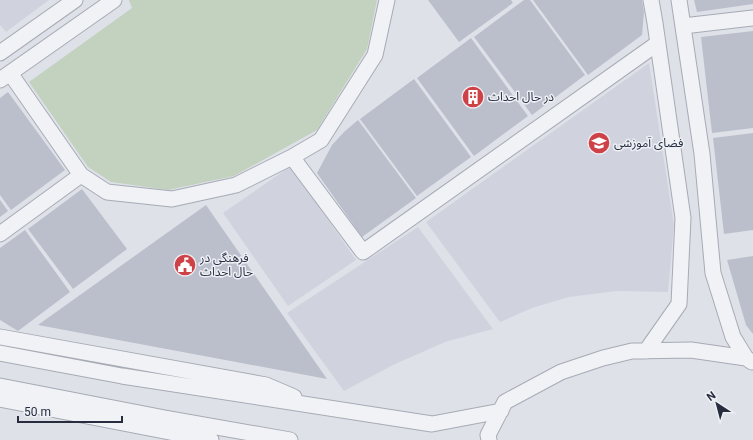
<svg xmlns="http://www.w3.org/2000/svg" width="753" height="440" viewBox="0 0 753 440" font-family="Roboto,'Noto Sans Arabic',sans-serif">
  <rect width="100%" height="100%" fill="#dee1e8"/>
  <path fill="#d0d3dd" d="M0,0H49L6,32L0,25Z
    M649,63L674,225L668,292L617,291L569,297L532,308L500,322L426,222Z
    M291,166L356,260L288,306L223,213Z
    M418,227L493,329L445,342L393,365L344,391L287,313Z"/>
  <path fill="#c2d2bf" d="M129,0H377L367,49L317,130L234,176L168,190L111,182L88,167L29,82L132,8Z"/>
  <path fill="#bbbfcb" d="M428,0H511L513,3L459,42Z
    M524,0H530L585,75L532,115L474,37Z
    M533,0H642L644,12L642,35L588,75Z
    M694,0H753V4L697,12Z
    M753,31V128L712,133L701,37Z
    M471,38L528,116L474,156L417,78Z
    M414,79L471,157L417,196L360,119Z
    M8,92L65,170L11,210L0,195V98Z
    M358,120L416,198L362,237L317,173L332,145L344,132Z
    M753,133V230L724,234L713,138Z
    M82,189L127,249L73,289L28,229Z
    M0,200L8,211L0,217Z
    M206,205L327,379L38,325Z
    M25,230L70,292L18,331L0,320V248Z
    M753,256V334L746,325L727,260Z"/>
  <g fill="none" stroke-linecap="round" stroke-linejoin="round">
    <g stroke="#a7abb5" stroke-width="17">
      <path id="minor" d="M679,0L702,154L713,273L733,337L746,358
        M683,26L753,18
        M0,53L75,0
        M10,73L81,175L107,192L172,199L236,185L292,157L321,140L375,55L387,0
        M0,80L114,0
        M292,157L363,252L658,43
        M0,234L81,175
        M0,337L266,385L294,397
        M646,351L679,304L683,218L655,23L651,0
        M0,353L122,376L432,424L501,411
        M0,386L165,418L290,440
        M0,399L211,440
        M489,440L488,435L505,402L561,372L603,358L632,351L691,350L746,358L752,362"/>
    </g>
    <use href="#minor" stroke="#f1f2f6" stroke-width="15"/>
  </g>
  <defs>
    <g id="building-disc" transform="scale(1.15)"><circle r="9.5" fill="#ce4147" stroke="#edf0f5"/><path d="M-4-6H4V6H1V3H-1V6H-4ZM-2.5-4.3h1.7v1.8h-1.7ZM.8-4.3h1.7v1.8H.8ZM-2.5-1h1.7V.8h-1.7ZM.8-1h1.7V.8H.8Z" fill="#fff"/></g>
    <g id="school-disc" transform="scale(1.15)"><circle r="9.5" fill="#ce4147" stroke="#edf0f5"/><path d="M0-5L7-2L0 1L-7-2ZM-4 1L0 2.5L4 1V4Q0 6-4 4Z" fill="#fff"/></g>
    <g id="civic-disc" transform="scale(1.15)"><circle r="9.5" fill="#ce4147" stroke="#edf0f5"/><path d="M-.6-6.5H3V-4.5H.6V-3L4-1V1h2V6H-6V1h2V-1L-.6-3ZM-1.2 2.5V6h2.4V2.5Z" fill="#fff"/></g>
  </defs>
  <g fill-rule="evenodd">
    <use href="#building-disc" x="473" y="97"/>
    <use href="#school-disc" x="599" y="143"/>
    <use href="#civic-disc" x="185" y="265"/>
  </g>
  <g text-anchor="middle" stroke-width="3" stroke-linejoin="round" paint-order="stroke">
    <g font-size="12" fill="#272d3f" stroke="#edf0f5" text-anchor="start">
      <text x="488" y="101">در حال احداث</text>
      <text x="614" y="147">فضای آموزشی</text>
      <text x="200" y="262">فرهنگی در<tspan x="200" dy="14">حال احداث</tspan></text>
    </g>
  </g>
  <g transform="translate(717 404) rotate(324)" stroke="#edf0f5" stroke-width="3" paint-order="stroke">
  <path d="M0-3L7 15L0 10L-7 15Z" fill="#272d3f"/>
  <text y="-6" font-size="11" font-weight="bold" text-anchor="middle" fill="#272d3f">N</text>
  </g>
  <path d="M18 416v6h104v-6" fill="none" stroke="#272d3f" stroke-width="2"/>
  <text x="24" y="416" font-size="12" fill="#272d3f" stroke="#edf0f5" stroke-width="3" paint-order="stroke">50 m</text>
</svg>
